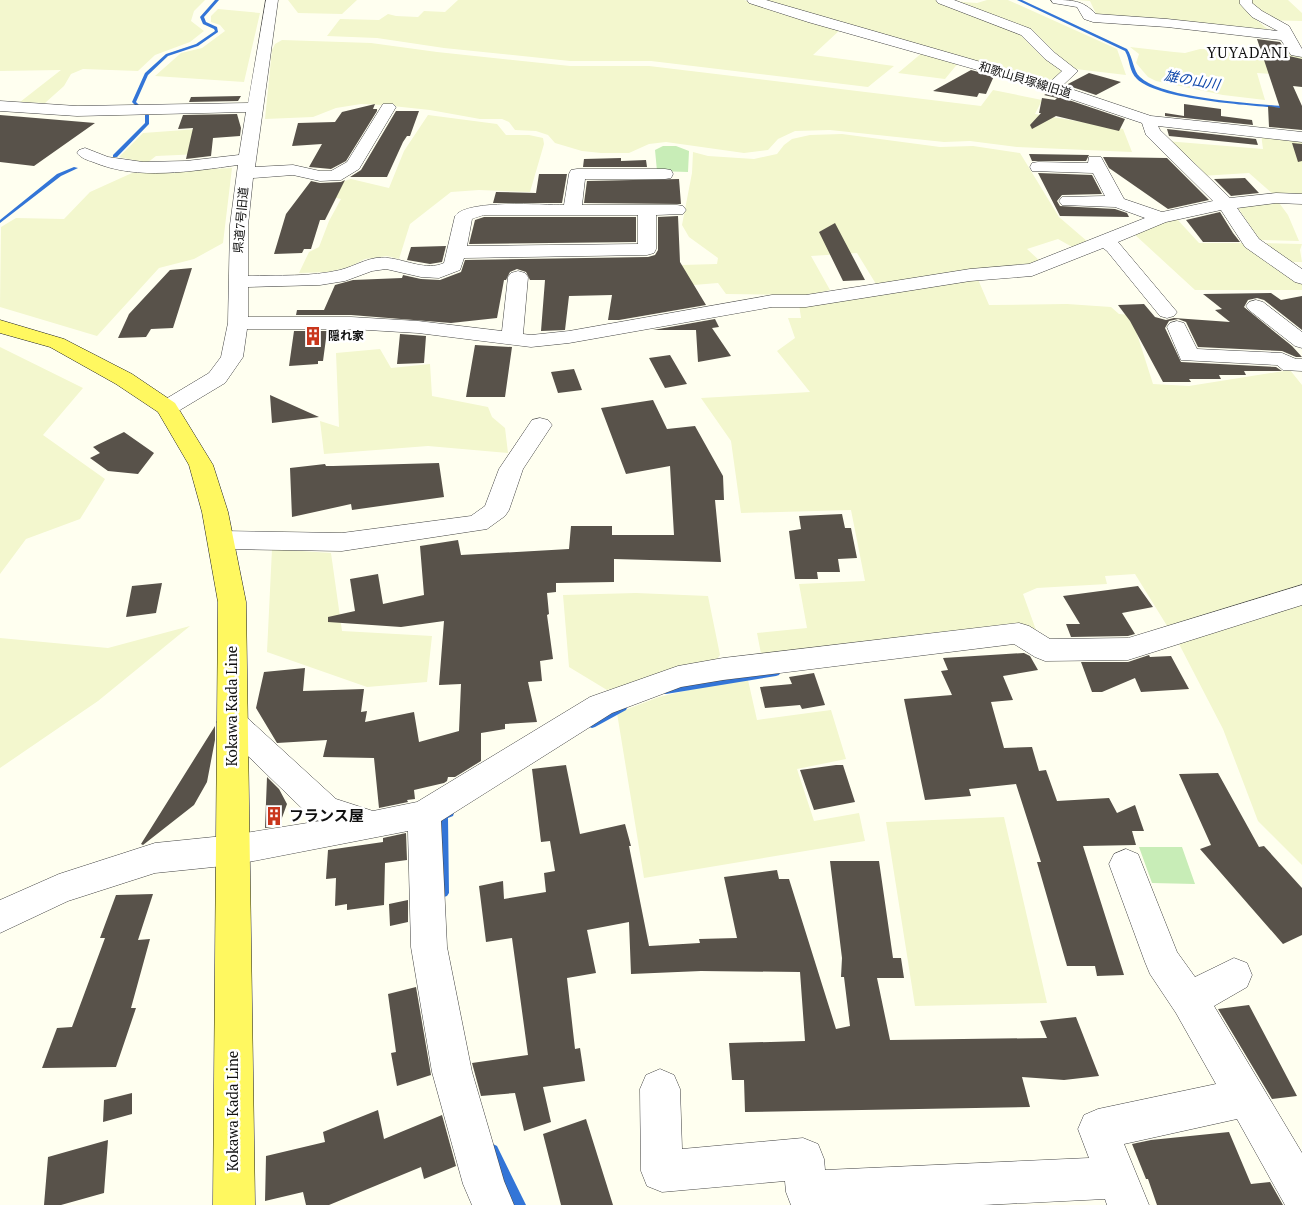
<svg xmlns="http://www.w3.org/2000/svg" width="1302" height="1205" viewBox="0 0 1302 1205" font-family="'PT Serif','Noto Sans JP',serif">
  <rect width="100%" height="100%" fill="#fffff0"/>
  <path fill="#f3f7ce" d="M0,0H205L194,11L191,21L204,31L190,42L155,55L138,71L83,69L71,74L64,86L45,103L20,102L61,70L0,71Z
    M288,0H357L342,14L298,13Z
    M458,0H744L841,29L813,55L894,66L868,87L651,61H570L444,48L377,38L327,36L340,19L379,20L388,14L396,16L418,17L424,11L445,12Z
    M766,0H936L977,3L987,0H1008L1117,49L1126,75L1067,68L1052,84Z
    M1077,0H1288L1302,13V21L1257,20L1272,33L1097,16L1090,1Z
    M218,9L260,13L244,82L155,76L181,53L202,48L225,31L220,25L211,22V16Z
    M282,40L371,43L437,52L570,66H649L981,106L993,90L1042,100L1035,114L1123,129L1132,152L1017,147L970,141L944,142L830,130L795,131L778,139L768,150L744,153L666,142L649,144L629,153H601L582,151L555,143L548,135L536,131L515,130L509,122L502,119H480L430,110L383,105L361,104L336,108L313,117L265,119L272,50L275,44Z
    M1130,47L1174,52L1185,53L1200,49L1290,53L1302,56V63L1298,76L1257,73L1265,100L1223,95L1156,81L1148,77L1136,63L1139,54Z
    M923,52L959,62L945,79L898,73Z
    M428,115L497,124L506,135H529L543,138L544,144L530,192L479,190L451,192L410,224L399,259L387,256L365,259L349,267L328,272L299,273L309,252L319,247L329,221L341,199L328,196L338,183L351,179L389,188L404,151Z
    M198,129L201,154L156,156L147,163L119,157L143,133Z
    M842,134L940,147L973,146L1020,153L1059,217L1088,242L1074,248L1058,239L1027,249L1040,261L1025,266L967,271L876,284L857,253L811,256L830,290L809,295L726,294L718,283L645,289L647,266L717,264L718,258L689,237L682,225L692,173L693,152L708,156L754,159L777,154L784,145L792,139L810,135Z
    M1261,134L1302,139V196L1274,195L1249,173L1201,176L1166,141L1263,149Z
    M232,168L223,243L194,259L159,268L97,336L0,307L1,227L16,218L64,219L90,192L132,173Z
    M1277,200L1288,215L1299,241L1260,240L1236,205Z
    M1176,218L1199,243H1247L1302,283V290H1195L1133,233Z
    M1259,243L1302,244L1300,250L1302,262H1285Z
    M977,277L989,305L1067,304L1111,307L1119,314L1131,315L1153,384L1189,386L1290,370L1302,385V588L1169,629L1135,574L1105,576L1107,584L1037,588L1023,594L1036,630L1014,625L762,659L757,633L807,628L799,584L865,581L851,510L741,513L731,441L701,398L810,392L777,351L795,338L788,318H801L799,304Z
    M0,347L83,388L43,435L105,479L80,519L26,539L0,574Z
    M380,349L391,368L430,364L432,396L488,407L492,417L505,428L508,453L428,446L324,454L320,421L339,427L336,353Z
    M272,549L331,553L342,631L432,636L427,682L367,687L267,652Z
    M636,593L708,596L720,655L712,665L607,690L569,667L563,595Z
    M1302,603V865L1258,821L1223,729L1178,642Z
    M190,626L98,701L0,768V638L108,648Z
    M748,680L757,720L831,710L846,759L797,769L814,821L859,813L865,841L644,878L617,713L659,697L706,686Z
    M1004,817L1047,1003L915,1006L886,822Z"/>
  <path fill="#c8edb7" d="M663,146H676L689,151L688,172L657,171L655,150Z
    M1139,847H1182L1195,884L1152,883Z"/>
  <g fill="none" stroke-linecap="round" stroke-linejoin="round">
    <path fill="#3375d7" fill-rule="evenodd" d="M215,0H219L204,17L206,22L217,27L218,32L198,46L168,56L148,75L136,102L140,106L137,107L132,102L145,73L166,54L196,44L215,31L214,29L203,24L200,17Z
      M1017,0H1022L1127,49C1133,57 1133,71 1140,77C1163,100 1267,104 1302,108V110C1266,106 1161,102 1137,79C1129,72 1130,59 1125,51Z
      M147,114L149,115V124L117,157H113V155L145,123V115Z
      M74,167L78,168L61,176L0,223V220L57,174Z
      M776,670L779,671L780,673L779,675L776,676L666,694L663,693L662,691L663,689L666,688Z
      M623,705L626,706L627,708L626,710L595,727L592,728L589,727L588,725L589,723Z
      M450,809L453,810L454,813L453,816L448,818L449,893L447,896L444,897L441,896L439,893L440,816L441,813Z
      M493,1144L497,1146L526,1205H514L487,1150L489,1146Z"/>
  </g>
  <path fill="#58524a" d="M1257,39L1280,42L1289,56L1302,59V87L1293,86L1302,106V130L1269,127L1268,106L1280,108Z
    M971,70L994,76L986,94L979,93L977,97L933,91Z
    M1089,73L1121,82L1096,95L1066,85Z
    M1048,93L1125,119L1119,131L1056,116L1032,129L1030,125L1041,113H1039L1042,98L1055,100L1057,98L1044,95Z
    M241,96L238,101L189,102L191,97Z
    M375,104L373,109H377V111L346,161L331,169L309,167L322,144L292,146L298,123L335,122L342,112Z
    M1184,104L1221,109V116L1252,120L1253,125L1165,116V113L1184,116Z
    M396,111H419L410,136H407L403,142L387,177H350L361,170Z
    M237,114L241,128L240,136L213,138L211,156L186,159L193,128L178,129L183,115Z
    M0,115L95,123L34,166L0,162Z
    M1167,129L1256,139L1258,145L1169,136Z
    M1292,143L1302,144V161L1298,162Z
    M1029,154L1089,155L1086,161H1032Z
    M1103,157L1167,158L1209,200L1168,209L1109,168Z
    M621,158V161L646,160L647,167H583L584,159Z
    M1038,173L1092,175L1102,194L1062,195L1057,201L1060,206L1115,209L1127,213L1129,217L1060,216Z
    M539,174H567L562,203H493L496,192L536,193Z
    M1245,178L1259,193L1231,196L1214,179Z
    M679,179L681,204L584,203L587,181Z
    M345,180L325,220H320L311,249H304L302,253L274,254L286,214L311,181L320,183L341,182Z
    M1220,212L1233,233L1240,242H1203L1186,220Z
    M678,216L680,262L706,305L619,320H608L612,295L569,296L565,330L541,331L545,280H530L526,272L517,269L510,272L506,280H504L497,318L451,323L351,315H296L297,310H324L335,285L353,280L402,278L403,275L421,279L440,280L461,272L465,260L648,257L655,255L658,250V217Z
    M484,217H636V242L469,244L475,220Z
    M835,223L865,280L843,281L819,232Z
    M446,246L442,262L430,264L407,260L411,247Z
    M192,268L173,328L151,329L146,337L118,338L129,314L170,270Z
    M1271,293L1281,300L1302,296V330L1264,300L1257,298L1248,300L1244,307L1292,346L1302,357H1296L1282,351L1198,347L1186,322L1178,319L1169,321L1165,328L1181,362L1276,367L1282,371H1244L1246,375H1219L1221,379H1189L1191,382H1163L1130,321L1118,305L1144,304L1155,317L1166,320L1174,318L1230,322L1215,310L1222,309L1203,294Z
    M715,319L719,327L712,328L731,356L698,362L696,330H653Z
    M294,331H327L323,361H318V364L289,366Z
    M400,334L426,336L424,363L397,364Z
    M475,345L512,347L505,397H466Z
    M670,355L687,384L665,388L649,358Z
    M574,369L582,390L558,393L551,372Z
    M270,395L319,417L272,423Z
    M653,400L667,429L695,426L723,476L724,500H715L721,562L614,559V582L556,583V592L547,593L549,614L547,615L553,659L540,661L542,681L528,682L537,722L505,724V729L481,733V761L455,777H448L447,781L444,783L414,790L415,799L407,800L408,802L379,808L374,758L323,757L327,740L277,743L256,708L264,672L305,668L303,691L364,689L361,712L367,711L365,722L414,712L419,742L459,731L461,684L439,685L444,621L401,627L328,622V617L355,611L350,579L378,574L383,604L424,595L420,546L458,540L461,555L569,549L571,526H612V535H674L670,466L626,474L601,408Z
    M124,432L154,453L138,474L108,471L90,458L100,453L93,447Z
    M439,463L444,497L352,510L351,504L292,517L290,468L325,464L326,466H333Z
    M842,514L845,528H851L857,558L838,559L840,572H817L818,579H795L789,531L801,529L799,516Z
    M162,583L156,613L126,617L132,586Z
    M1138,586L1153,607L1122,613L1135,634L1128,636L1071,637L1066,624H1080L1063,596Z
    M1024,653L1030,656L1038,670L1003,676L1013,700L991,702L1004,748L1032,747L1039,771L1046,770L1057,801L1109,798L1117,813L1135,805L1144,831H1132L1136,845L1083,846L1124,975L1097,976L1095,966H1067L1037,862H1041L1016,784L969,789L971,796L925,800L904,699L952,695L941,671L948,670L943,658Z
    M1149,655L1150,657L1171,656L1189,689L1141,692L1135,678L1102,692H1092L1081,662H1128Z
    M814,673L825,705L802,709L800,705L765,708L760,687L792,684L789,677Z
    M215,726V740L207,782L194,805L143,845L141,844Z
    M566,765L580,834L625,824L631,846H629L649,946L700,943L699,939L737,938L724,877L777,870L779,879H789L836,1029L850,1026L844,977H841L842,958L830,861H879L893,958H901L904,978H877L890,1040L1047,1038L1040,1021L1076,1017L1099,1076L1064,1080L1022,1077L1030,1107L745,1112L744,1080H732L729,1043L805,1041L800,972L701,971L631,974L629,922L587,930L596,973L567,978L575,1049L580,1048L585,1081L543,1087L551,1122L524,1131L515,1093L481,1096L472,1063L528,1055L512,938L486,942L479,886L503,881L504,899L546,892L544,873L555,871L550,841L541,842L532,769Z
    M836,765H843L855,802L814,810L800,770Z
    M1218,773L1259,847L1264,846L1302,888V935L1283,944L1200,849L1211,845L1179,774Z
    M267,777L279,789L287,804L279,826L265,828Z
    M406,833L407,860L385,863L384,905L347,910V904L335,906L336,878L326,879L328,850L383,842V838Z
    M153,894L138,940L150,939L131,1008H136L116,1067L42,1068L57,1028L72,1027L105,938H100L116,895Z
    M408,900V922L390,926L389,904Z
    M416,987L431,1075L397,1086L391,1053L396,1052L388,994Z
    M1249,1005L1297,1096L1272,1099L1218,1009Z
    M132,1093V1114L103,1122L104,1100Z
    M378,1110L384,1139L442,1115L456,1166L424,1179L421,1167L329,1205H306L303,1192L265,1201L266,1156L325,1142L323,1132Z
    M586,1119L613,1205H561L543,1134Z
    M1229,1132L1251,1184L1270,1182L1283,1205H1157L1148,1179H1146L1132,1144L1151,1140Z
    M108,1140L104,1193L61,1205H44L48,1157Z"/>
  <g fill="none" stroke-linecap="round" stroke-linejoin="round">
    <g stroke="#424242" stroke-width="1">
      <path id="minor" d="M266,0H278L255,167L293,165L320,171H331L347,162L383,104H393L396,107L359,169L341,180L320,181L293,175L253,178L248,225V276C278,275 311,277 340,270C356,266 371,255 388,258C407,260 426,271 444,263L455,216C467,199 543,205 564,205L569,174L571,170L577,169H665L671,170L673,174L671,178L665,179H585L582,205H677L683,206L686,210L683,214L656,215V249L654,253L647,255L464,258L460,270L439,278L421,277L386,269L372,271L345,281L320,285L248,287V317H351L418,321L502,331L508,277L511,273L518,271L525,273L528,277L523,334L531,335L569,331L772,295H806L970,269L1029,264L1145,218L1115,207L1062,205L1059,201L1062,197L1105,196L1093,173L1032,171L1030,167L1032,163L1038,162L1088,163L1089,157H1101L1124,199L1162,212L1213,201L1146,135L1142,123L1020,82L808,22L749,3L747,0H766L1050,82L1062,71L1045,59L1021,35L938,3L936,0H954L1031,29L1055,53L1078,71L1062,86L1151,116L1302,132V142L1158,126L1160,130L1230,198L1276,193L1302,194V204L1276,203L1237,208L1259,239L1302,269V284L1295,282L1245,247L1221,210L1166,222L1118,242L1177,312L1174,316L1167,318L1160,316L1107,251L1103,248L1032,276L970,281L806,307H772L569,343L531,347L418,333L351,329H247L243,357L225,383L175,413L167,415L159,413L156,408L159,403L209,373L221,357L228,323L230,225L238,165C192,171 138,181 93,162C87,160 81,158 77,153L79,150L85,148L108,157L143,162L186,161L239,155L246,112L77,116L0,111V101L77,106L248,103ZM484,215H638V244L467,246L472,219Z
        M1051,0C1073,0 1082,0 1096,14L1167,19L1278,31L1252,17L1240,4V0H1252V3L1262,11L1289,26L1302,49V57L1291,55L1281,40L1167,27L1093,22L1084,19L1077,7L1053,3Z
        M1256,300L1263,302L1302,332V348L1295,346L1249,310L1246,306L1249,302Z
        M1177,321L1184,323L1197,349L1282,353L1296,359H1302V371L1283,370L1277,365L1181,360L1167,327L1170,323Z
        M540,418L548,420L552,425L523,469L509,510L505,516L487,529L342,551L221,549L212,546L208,540L212,534L221,531L342,533L471,516L485,506L499,469L532,420Z
        M1302,585V605L1128,660L1045,661L1035,657L1014,644L723,680L681,687L612,713L441,821L447,947L472,1072L504,1181L514,1205H472L463,1184L432,1072L411,947L408,831L233,865L155,873L68,901L0,933V900L59,874L155,843L233,835L320,821L313,819L221,730L217,722L221,714L232,710L243,714L336,799L373,811L417,802L590,697L678,666L723,658L1019,623L1029,626L1050,639L1128,638Z
        M1126,849L1138,854L1177,952L1195,977L1234,958L1247,963L1252,975L1247,987L1214,1006L1302,1153V1205H1285L1237,1119L1124,1144L1149,1205H1107L1105,1199L983,1205H791L786,1192L785,1181L662,1192L647,1186L641,1171L640,1089L646,1075L660,1069L674,1075L680,1089L682,1149L803,1138L818,1144L824,1159L825,1170L1089,1158L1078,1129L1084,1115L1098,1109L1216,1084L1176,1013L1150,974L1145,962L1109,864L1114,854Z"/>
    </g>
    <g stroke="#202020" stroke-width="1">
      <path id="major" d="M0,320L64,339L132,374L175,403L213,465L228,512L246,602L255,1205H213L218,602L202,512L189,465L158,412L116,384L50,347L0,333Z"/>
    </g>
    <use href="#minor" fill="#fff" fill-rule="evenodd"/>
    <use href="#major" fill="#fff860" fill-rule="evenodd"/>
  </g>
  <defs>
    <g id="building-bare" transform="scale(1.5)"><path d="M-4-6H4V6H1V3H-1V6H-4ZM-2.5-4.3h1.7v1.8h-1.7ZM.8-4.3h1.7v1.8H.8ZM-2.5-1h1.7V.8h-1.7ZM.8-1h1.7V.8H.8Z" fill="#c9361c" stroke="#fff" stroke-width="2.5" paint-order="stroke"/></g>
  </defs>
  <g fill-rule="evenodd">
    <use href="#building-bare" x="313" y="336"/>
    <use href="#building-bare" x="274" y="816"/>
  </g>
  <g text-anchor="middle" stroke-width="5" stroke-linejoin="round" paint-order="stroke">
    <g font-size="12" fill="#0f0f0f" stroke="#fff">
      <text transform="translate(1025 80) rotate(17)" y="4">和歌山貝塚線旧道</text>
      <text transform="translate(241 220) rotate(-85)" y="4">県道7号旧道</text>
    </g>
    <g font-size="12" font-weight="bold" fill="#0f0f0f" stroke="#fff" text-anchor="start">
      <text x="328" y="340">隠れ家</text>
    </g>
    <g font-size="14" font-style="italic" fill="#0e47aa" stroke="#fff">
      <text transform="translate(1192 80) rotate(10)" y="5">雄の山川</text>
    </g>
    <g font-size="15" letter-spacing="1" fill="#0f0f0f" stroke="#fff">
      <text x="1248" y="58">YUYADANI</text>
    </g>
    <g font-size="15" fill="#0f0f0f" stroke="#fff">
      <text transform="translate(232 706) rotate(-90)" y="5">Kokawa Kada Line</text>
      <text transform="translate(233 1111) rotate(-90)" y="5">Kokawa Kada Line</text>
    </g>
    <g font-size="15" font-weight="bold" fill="#0f0f0f" stroke="#fff" text-anchor="start">
      <text x="289" y="821">フランス屋</text>
    </g>
  </g>
</svg>
